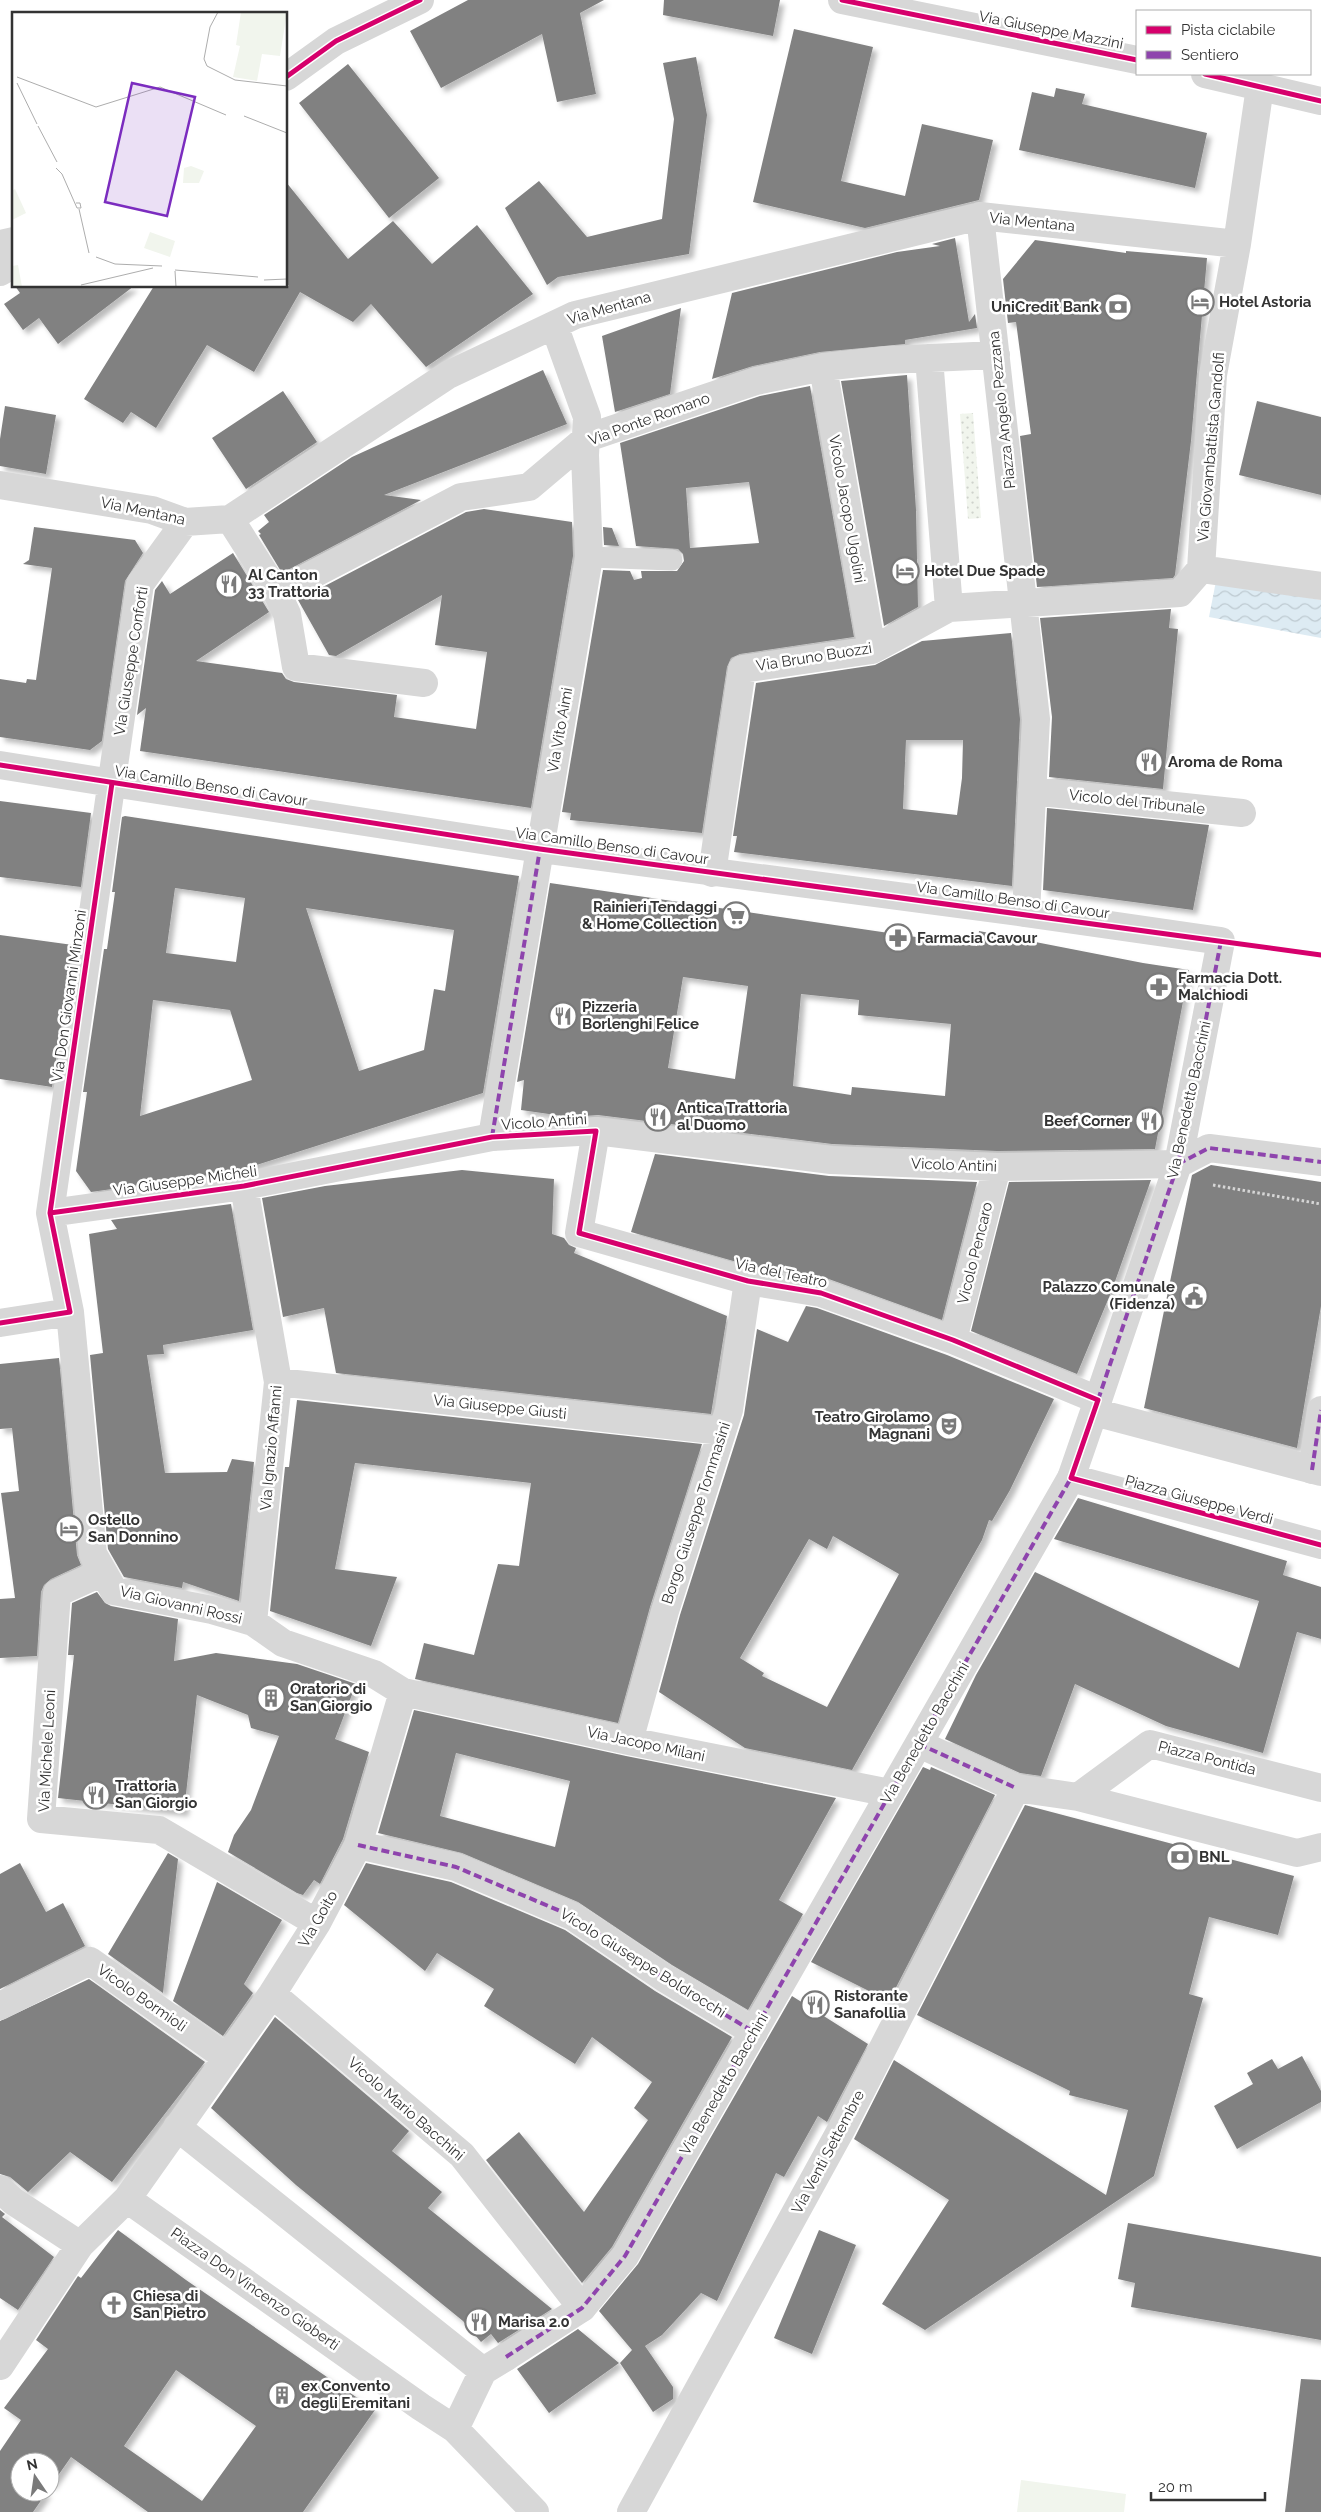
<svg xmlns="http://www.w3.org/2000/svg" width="1321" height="2512" viewBox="0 0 1321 2512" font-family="Raleway,sans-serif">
  <defs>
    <pattern id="grass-dots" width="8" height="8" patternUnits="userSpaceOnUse" patternTransform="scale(1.25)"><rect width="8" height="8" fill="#f1f5ed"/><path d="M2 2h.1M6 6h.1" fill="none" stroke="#cfd2cc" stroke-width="1.8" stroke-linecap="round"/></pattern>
    <pattern id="water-waves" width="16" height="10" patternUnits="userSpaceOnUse" patternTransform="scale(1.25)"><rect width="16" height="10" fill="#ddebf3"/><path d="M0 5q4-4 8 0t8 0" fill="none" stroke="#becad1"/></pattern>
    <filter id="shadow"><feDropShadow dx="4.5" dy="4.5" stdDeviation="2.5" flood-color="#0004"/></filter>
  </defs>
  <rect width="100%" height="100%" fill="#fff"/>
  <path fill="url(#grass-dots)" d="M973,413L981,518L968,519L960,414Z"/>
  <path fill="#f1f5ed" d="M1021,2480L1126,2494L1124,2512H1017Z"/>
  <path fill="url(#water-waves)" d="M1216,581L1321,600V638L1209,617Z"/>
  <path fill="#818181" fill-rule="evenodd" filter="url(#shadow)" d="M468,0H604L580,13L596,94L557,102L542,34L441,88L410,31Z
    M664,0H780L773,36L663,15Z
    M794,29L873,47L841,181L905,196L922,124L993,140L979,200L865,228L753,202Z
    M696,57L707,115L689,254L558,277L547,285L505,208L539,181L587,237L662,219L674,119L663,63Z
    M348,64L439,178L389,218L299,103Z
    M1056,88L1085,94L1082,104L1207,133L1195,188L1019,150L1032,92L1054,97Z
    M286,182L348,259L393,221L432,264L477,225L533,294L426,367L371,304L353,322L300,292L254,372L207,345L156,428L131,412L123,423L84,399L154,286H289L286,284Z
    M955,238L969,322L975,314L977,328L905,340V344L820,352L753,366L712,379L732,293L897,252L940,246L932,244Z
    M1035,240L1126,253V251L1207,258L1191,441L1175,575L1173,578L1037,587L1020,436L1031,434L1016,322L1008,323L1003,279Z
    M15,286H134L58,344L39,318L23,330L4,304L20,293Z
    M681,308L670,394L615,412L602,336Z
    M543,370L567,424L384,495L421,500L282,573L259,535L261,534L258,531L269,522L264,515L352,457Z
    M907,375L916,510L918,607L884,626L841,381Z
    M810,386L854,637L740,654L731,658L727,667L702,833L570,820L571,813L562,812L603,570L630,571L634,580L642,578L641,571H677L684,561L683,554L678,549L636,546L620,443L760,396ZM749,482L759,543L690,548L686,488Z
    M283,391L317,442L246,489L212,438Z
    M1257,401L1321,417V495L1239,475Z
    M5,406L56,415L46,474L0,466V439Z
    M484,509L572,522L573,556L531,808L140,751L146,708L137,715L155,590L162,581L170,594L233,553L269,612L196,661L282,673L286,679L294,682L397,695L394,717L476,729L487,652L435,645L442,595L336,656L329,655L298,600L466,512Z
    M34,527L135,540L143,553L125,581L102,741L90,750L0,737V679L26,683L27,679L36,680L52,568L23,564L29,560Z
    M603,527L612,528L619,546L604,545Z
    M1171,609L1169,628L1178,629L1163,789L1049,777L1052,717L1040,618Z
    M1011,633L1020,719L1012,886L734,852L737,836H733L756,683L875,665L922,641ZM906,740H963L962,778L957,815L903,809Z
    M0,801L91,813L81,887L0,877Z
    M1047,808L1209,825L1193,910L1043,890Z
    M125,816L519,876L483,1093L238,1171L91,1192L76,1171L87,1092H83L104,949H107L115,892H112L122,817ZM175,888L245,898L236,962L166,953ZM306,908L454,930L445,991L434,989L424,1050L359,1071ZM153,1000L230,1010L252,1080L140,1116Z
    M550,883L977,946L979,931L1143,963L1189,970L1155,1149L997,1151L832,1144L598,1115L570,1117L521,1110L524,1080L517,1082ZM683,977L748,986L735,1079L668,1068ZM801,994L859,1000L858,1015L951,1024L945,1096L852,1087L851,1095L793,1086Z
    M0,935L73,945L52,1087L0,1079Z
    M655,1154L829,1176L977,1182L942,1320L826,1278L751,1266L631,1232Z
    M1211,1165L1321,1182V1306L1297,1448L1144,1408L1192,1175Z
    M462,1170L554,1179L552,1234L564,1238L569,1245L576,1248L574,1253L727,1316L711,1414L336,1373L324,1308L283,1317L262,1198L325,1186Z
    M1151,1180L1112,1290L1077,1374L971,1331L1009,1182Z
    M231,1204L253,1330L163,1345L164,1354L147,1355L165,1473L227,1472L232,1459L254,1462L239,1601L183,1582L182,1588L124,1577L108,1549L90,1355L103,1353L89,1234L117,1229L111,1220Z
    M806,1306L817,1308L947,1355L1054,1399L1010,1490L992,1521L989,1520L982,1540L852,1770L745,1748L659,1692L680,1615L744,1415L757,1329L788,1342ZM833,1536L899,1574L827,1707L762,1676L764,1673L740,1658L809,1539L827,1549Z
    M59,1358L77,1555L81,1565L51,1579L44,1585L41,1592L37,1656L0,1658V1599L15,1598L1,1493L19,1491L12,1428L0,1429V1364Z
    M297,1400L702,1444L650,1607L618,1723L415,1679L424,1643L474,1655L498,1564L519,1566L531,1483L355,1463L335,1569L397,1577L371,1646L270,1611L285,1467H289Z
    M1078,1498L1287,1561L1283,1575L1321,1587V1639L1297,1632L1263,1753L1166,1726L1075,1684L1041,1776L1020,1773L945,1739L976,1675L1035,1572L1239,1668L1259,1601L1054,1539Z
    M97,1592L105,1603L111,1606L178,1619L174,1661L216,1653L297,1664L356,1684L335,1739L369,1752L343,1839L320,1884L314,1880L303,1895L297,1893L228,1852L234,1835L251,1810L279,1736L251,1728L248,1715L197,1695L184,1812L58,1798L74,1655H68L72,1603Z
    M414,1710L626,1756L836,1798L779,1900L803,1914L748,2010L672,1965L578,1902L462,1853L378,1833ZM456,1753L570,1781L555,1847L440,1816Z
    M923,1767L930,1770L931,1767L995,1795L889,2001L811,1962Z
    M1025,1805L1294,1876L1278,1935L1209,1917L1189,1994L1203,1998L1154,2176L925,2330L882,2304L949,2200L854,2139L894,2060L1106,2195L1128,2110L1069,2095L1070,2091L917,2015Z
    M168,1853L178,1859L163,1993L108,1954Z
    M20,1863L46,1912L63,1903L85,1946L0,1989V1874Z
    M366,1863L451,1882L565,1930L655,1991L732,2037L612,2247L582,2283L486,2160L519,2132L584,2212L648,2120L634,2108L652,2082L592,2037L575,2064L484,2006L494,1989L437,1953L425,1971L344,1905Z
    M217,1882L282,1920L244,1984L253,1993L223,2036L173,2001Z
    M89,1979L205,2062L112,2182L70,2152L28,2192L10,2177L0,2174V2021Z
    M792,1996L868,2044L827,2122L818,2116L784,2177L776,2173L717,2301L701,2293L662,2335L645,2346L673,2387V2399L653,2412L620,2363L632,2350L599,2311L638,2264Z
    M275,2017L409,2131L392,2151L442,2192L428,2208L552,2309L498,2343L491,2334L481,2342L463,2321L296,2185L211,2108Z
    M1302,2056L1321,2091V2102L1237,2149L1214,2106L1253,2084L1247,2073L1272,2059L1278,2069Z
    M0,2210L5,2214L2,2217L54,2257L18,2310L0,2298Z
    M1128,2223L1321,2257V2340L1131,2307L1135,2283L1118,2279Z
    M118,2230L186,2280L375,2410L303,2512H148L71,2457L50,2487V2462H20V2492H47L33,2512H0V2451L21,2420L4,2408L48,2349L36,2340L78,2276L81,2278ZM176,2370L256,2426L202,2501L124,2446Z
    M819,2230L856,2245L812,2354L774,2338Z
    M578,2329L619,2363L549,2413L517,2369Z
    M1301,2379L1321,2380V2512H1285Z"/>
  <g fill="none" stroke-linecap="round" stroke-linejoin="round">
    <path stroke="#d6d6d6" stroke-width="3" stroke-dasharray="2.5 2.5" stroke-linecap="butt" d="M1213,1185L1321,1204"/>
    <path stroke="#d7d7d7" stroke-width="21" d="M589,557L672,560"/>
    <path stroke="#d7d7d7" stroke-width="28" d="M112,783L540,849L1026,913L1221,941L1178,1164L1098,1400
      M596,1131L579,1233L748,1281
      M492,1137L540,849
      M1178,1164L1209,1148L1321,1162
      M1312,1470L1321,1410
      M919,1744L1016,1788
      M358,1845L456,1867L572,1916L664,1978L754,2032
      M506,2357L582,2308L625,2256L1071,1478"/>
    <path stroke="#d7d7d7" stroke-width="28" d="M980,216L1036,719L1026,913
      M929,358L949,608
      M823,367L872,650
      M0,485L152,510L185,522L230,519L448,375L575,315L980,216L1237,244
      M230,519L277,593L287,614L296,667L424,683
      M185,522L140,584L50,1213L70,1312L93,1554L114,1591L212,1610L253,1622L283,1643L374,1674L403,1692L629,1741L890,1793
      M1201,569L1213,375L1237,244L1260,87
      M1201,569L1321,586
      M277,593L461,497L529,487L587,438L756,381L823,367L887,360L996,355
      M0,765L112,783
      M1032,791L1242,813
      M540,849L589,557L585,455L587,417L554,325
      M712,873L742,669L872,650L949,608L1180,593L1201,569
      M244,1186L278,1382L253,1622
      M50,1213L244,1186L492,1137L596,1131L831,1160L997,1167L1178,1164
      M0,1323L70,1312
      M953,1340L997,1167
      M278,1382L722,1431
      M1094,1412L1321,1472
      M103,1572L57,1593L41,1819L159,1830L317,1923
      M629,1741L665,1611L729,1410L748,1281L821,1293L953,1340L1098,1400L1071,1478L1321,1545
      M1078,1797L1150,1744L1321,1788
      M272,1994L462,2155L582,2308
      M0,2006L90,1961L227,2058
      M177,2127L483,2371
      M0,2189L13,2201L80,2245
      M127,2199L421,2407L455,2429L535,2512
      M0,2366L80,2245L127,2199L272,1994L317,1923L358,1845L403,1692
      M455,2429L483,2371L506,2357
      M631,2512L842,2128L1016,1788L1078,1797L1297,1853L1321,1847"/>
    <path stroke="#d7d7d7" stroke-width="28" d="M842,0L1137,60
      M1205,74L1321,101
      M286,77L336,41L420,0
      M0,244L14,241
      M0,272L14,264"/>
    <path stroke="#8e44ad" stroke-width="4" stroke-dasharray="8 4" stroke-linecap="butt" d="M492,1137L540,849
      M1178,1164L1209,1148L1321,1162
      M1098,1400L1178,1164L1221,941H1218
      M1312,1470L1321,1410
      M919,1744L1016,1788
      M358,1845L456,1867L572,1916L664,1978L754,2032
      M506,2357L582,2308L625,2256L1071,1478"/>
    <g stroke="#fff" stroke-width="8">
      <path id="cycleway" d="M842,0L1137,60
        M1205,74L1321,101
        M286,77L336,41L420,0
        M0,765L540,849L1321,955
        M50,1213L244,1186L492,1137L596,1131L579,1233L748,1281L821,1293L953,1340L1098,1400L1071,1478L1321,1545
        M0,1323L70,1312L50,1213L112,783"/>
    </g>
    <use href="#cycleway" stroke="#d6006c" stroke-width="5"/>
  </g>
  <defs>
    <g id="hotel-ring" transform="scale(1.4375)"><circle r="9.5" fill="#fff" stroke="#7a7a7a" stroke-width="1.5"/><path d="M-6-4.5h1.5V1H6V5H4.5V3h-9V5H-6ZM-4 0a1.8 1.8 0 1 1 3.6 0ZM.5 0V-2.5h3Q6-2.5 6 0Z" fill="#7a7a7a"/></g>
    <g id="bank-ring" transform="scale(1.4375)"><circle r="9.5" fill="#fff" stroke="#7a7a7a" stroke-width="1.5"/><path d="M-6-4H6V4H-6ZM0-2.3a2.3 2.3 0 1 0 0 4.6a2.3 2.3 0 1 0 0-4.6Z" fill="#7a7a7a"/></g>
    <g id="restaurant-ring" transform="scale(1.4375)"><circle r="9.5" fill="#fff" stroke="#7a7a7a" stroke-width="1.5"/><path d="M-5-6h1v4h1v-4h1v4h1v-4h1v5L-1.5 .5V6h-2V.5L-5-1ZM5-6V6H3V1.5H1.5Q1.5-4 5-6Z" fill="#7a7a7a"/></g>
    <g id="supermarket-ring" transform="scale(1.4375)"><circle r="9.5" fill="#fff" stroke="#7a7a7a" stroke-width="1.5"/><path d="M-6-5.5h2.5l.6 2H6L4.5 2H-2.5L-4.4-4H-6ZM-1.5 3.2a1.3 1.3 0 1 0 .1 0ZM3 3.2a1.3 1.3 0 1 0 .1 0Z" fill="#7a7a7a"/></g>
    <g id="pharmacy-ring" transform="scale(1.4375)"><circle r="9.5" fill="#fff" stroke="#7a7a7a" stroke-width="1.5"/><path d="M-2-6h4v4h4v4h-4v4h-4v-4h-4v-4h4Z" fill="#7a7a7a"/></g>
    <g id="civic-ring" transform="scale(1.4375)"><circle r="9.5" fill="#fff" stroke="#7a7a7a" stroke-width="1.5"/><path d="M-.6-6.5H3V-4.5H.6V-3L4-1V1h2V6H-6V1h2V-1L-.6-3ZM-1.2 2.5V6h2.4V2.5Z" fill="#7a7a7a"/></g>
    <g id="theatre-ring" transform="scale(1.4375)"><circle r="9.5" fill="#fff" stroke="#7a7a7a" stroke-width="1.5"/><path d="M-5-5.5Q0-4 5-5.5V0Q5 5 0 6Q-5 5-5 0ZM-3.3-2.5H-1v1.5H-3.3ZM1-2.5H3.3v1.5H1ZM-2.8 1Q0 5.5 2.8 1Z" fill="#7a7a7a"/></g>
    <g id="building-ring" transform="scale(1.4375)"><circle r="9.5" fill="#fff" stroke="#7a7a7a" stroke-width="1.5"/><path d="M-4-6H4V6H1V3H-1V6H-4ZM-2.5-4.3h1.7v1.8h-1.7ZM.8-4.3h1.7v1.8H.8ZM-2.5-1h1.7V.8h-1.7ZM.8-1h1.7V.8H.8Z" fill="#7a7a7a"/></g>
    <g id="church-ring" transform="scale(1.4375)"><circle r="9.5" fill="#fff" stroke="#7a7a7a" stroke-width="1.5"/><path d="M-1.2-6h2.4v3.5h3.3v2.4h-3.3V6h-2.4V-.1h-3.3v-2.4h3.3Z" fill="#7a7a7a"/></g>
  </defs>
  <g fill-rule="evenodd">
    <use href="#hotel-ring" x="1200" y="302"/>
    <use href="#bank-ring" x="1118" y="307"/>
    <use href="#hotel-ring" x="905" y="571"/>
    <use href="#restaurant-ring" x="229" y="584"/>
    <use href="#restaurant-ring" x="1149" y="762"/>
    <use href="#supermarket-ring" x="736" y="916"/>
    <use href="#pharmacy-ring" x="898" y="938"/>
    <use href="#pharmacy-ring" x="1159" y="987"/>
    <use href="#restaurant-ring" x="563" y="1016"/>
    <use href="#restaurant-ring" x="658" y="1117"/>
    <use href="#restaurant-ring" x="1149" y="1121"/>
    <use href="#civic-ring" x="1194" y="1296"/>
    <use href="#theatre-ring" x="949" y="1426"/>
    <use href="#hotel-ring" x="69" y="1529"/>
    <use href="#building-ring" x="271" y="1698"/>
    <use href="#restaurant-ring" x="96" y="1795"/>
    <use href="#bank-ring" x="1180" y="1857"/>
    <use href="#restaurant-ring" x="815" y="2005"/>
    <use href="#church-ring" x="114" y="2305"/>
    <use href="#restaurant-ring" x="479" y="2322"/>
    <use href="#building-ring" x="282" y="2395"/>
  </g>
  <g text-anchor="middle" stroke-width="5" stroke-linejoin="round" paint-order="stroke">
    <g font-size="15" fill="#333" stroke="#fff">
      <text transform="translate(1051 30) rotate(11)" y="5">Via Giuseppe Mazzini</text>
      <text transform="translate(1032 222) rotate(6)" y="5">Via Mentana</text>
      <text transform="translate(609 308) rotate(-16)" y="5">Via Mentana</text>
      <text transform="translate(1002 410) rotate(-96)" y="5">Piazza Angelo Pezzana</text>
      <text transform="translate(649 419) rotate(-20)" y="5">Via Ponte Romano</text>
      <text transform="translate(1211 447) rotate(-85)" y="5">Via Giovambattista Gandolfi</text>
      <text transform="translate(847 509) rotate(80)" y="5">Vicolo Jacopo Ugolini</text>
      <text transform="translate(143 511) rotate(12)" y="5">Via Mentana</text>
      <text transform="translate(814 657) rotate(-9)" y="5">Via Bruno Buozzi</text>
      <text transform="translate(131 661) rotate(-81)" y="5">Via Giuseppe Conforti</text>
      <text transform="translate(560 730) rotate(-80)" y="5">Via Vito Aimi</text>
      <text transform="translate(211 786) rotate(9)" y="5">Via Camillo Benso di Cavour</text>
      <text transform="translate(1137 802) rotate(6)" y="5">Vicolo del Tribunale</text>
      <text transform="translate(612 846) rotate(8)" y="5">Via Camillo Benso di Cavour</text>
      <text transform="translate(1013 900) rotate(8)" y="5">Via Camillo Benso di Cavour</text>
      <text transform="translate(69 996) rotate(-82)" y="5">Via Don Giovanni Minzoni</text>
      <text transform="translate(1189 1100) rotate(-78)" y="5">Via Benedetto Bacchini</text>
      <text transform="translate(544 1122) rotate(-4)" y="5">Vicolo Antini</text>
      <text transform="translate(954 1165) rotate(2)" y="5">Vicolo Antini</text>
      <text transform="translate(185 1181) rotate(-8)" y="5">Via Giuseppe Micheli</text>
      <text transform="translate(975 1253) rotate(-76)" y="5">Vicolo Pencaro</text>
      <text transform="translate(781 1273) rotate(12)" y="5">Via del Teatro</text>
      <text transform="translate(500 1407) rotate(6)" y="5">Via Giuseppe Giusti</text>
      <text transform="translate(271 1448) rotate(-85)" y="5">Via Ignazio Affanni</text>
      <text transform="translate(1199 1500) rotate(15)" y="5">Piazza Giuseppe Verdi</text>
      <text transform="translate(696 1513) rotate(-72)" y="5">Borgo Giuseppe Tommasini</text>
      <text transform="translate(181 1605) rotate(13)" y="5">Via Giovanni Rossi</text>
      <text transform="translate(925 1733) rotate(-60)" y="5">Via Benedetto Bacchini</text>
      <text transform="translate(646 1744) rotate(12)" y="5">Via Jacopo Milani</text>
      <text transform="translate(47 1751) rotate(-87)" y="5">Via Michele Leoni</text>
      <text transform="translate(1207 1758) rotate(14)" y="5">Piazza Pontida</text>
      <text transform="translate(318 1919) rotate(-60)" y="5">Via Goito</text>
      <text transform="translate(643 1963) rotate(32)" y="5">Vicolo Giuseppe Boldrocchi</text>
      <text transform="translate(142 1998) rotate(35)" y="5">Vicolo Bormioli</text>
      <text transform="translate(724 2084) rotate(-60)" y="5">Via Benedetto Bacchini</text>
      <text transform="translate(406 2109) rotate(41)" y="5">Vicolo Mario Bacchini</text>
      <text transform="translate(828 2152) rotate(-62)" y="5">Via Venti Settembre</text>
      <text transform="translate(255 2289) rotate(35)" y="5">Piazza Don Vincenzo Gioberti</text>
    </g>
    <g font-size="15" font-weight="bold" fill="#333" stroke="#fff" text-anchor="start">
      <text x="1219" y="307">Hotel Astoria</text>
      <text x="1099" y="312" text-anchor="end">UniCredit Bank</text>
      <text x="924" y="576">Hotel Due Spade</text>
      <text x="248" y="580">Al Canton<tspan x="248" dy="17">33 Trattoria</tspan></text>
      <text x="1168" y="767">Aroma de Roma</text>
      <text x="717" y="912" text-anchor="end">Rainieri Tendaggi<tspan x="717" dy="17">&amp; Home Collection</tspan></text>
      <text x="917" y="943">Farmacia Cavour</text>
      <text x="1178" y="983">Farmacia Dott.<tspan x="1178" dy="17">Malchiodi</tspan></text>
      <text x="582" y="1012">Pizzeria<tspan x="582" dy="17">Borlenghi Felice</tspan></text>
      <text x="677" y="1113">Antica Trattoria<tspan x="677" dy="17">al Duomo</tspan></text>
      <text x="1130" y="1126" text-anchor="end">Beef Corner</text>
      <text x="1175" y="1292" text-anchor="end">Palazzo Comunale<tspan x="1175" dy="17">(Fidenza)</tspan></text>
      <text x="930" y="1422" text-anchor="end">Teatro Girolamo<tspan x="930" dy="17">Magnani</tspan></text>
      <text x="88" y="1525">Ostello<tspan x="88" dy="17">San Donnino</tspan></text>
      <text x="290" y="1694">Oratorio di<tspan x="290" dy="17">San Giorgio</tspan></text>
      <text x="115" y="1791">Trattoria<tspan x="115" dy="17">San Giorgio</tspan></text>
      <text x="1199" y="1862">BNL</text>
      <text x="834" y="2001">Ristorante<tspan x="834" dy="17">Sanafollia</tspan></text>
      <text x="133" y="2301">Chiesa di<tspan x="133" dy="17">San Pietro</tspan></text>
      <text x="498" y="2327">Marisa 2.0</text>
      <text x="301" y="2391">ex Convento<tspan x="301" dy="17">degli Eremitani</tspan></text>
    </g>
  </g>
  <g transform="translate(12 12)">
    <rect width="275" height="275" fill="#fff"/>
    <path d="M179,154L192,159L187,171H171L172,156ZM3,177L14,201L0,208V179ZM138,220L163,229L158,245L132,236ZM6,253L10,275H0V254Z" fill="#f1f5ed"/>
    <path d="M229,0H275L268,44L250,42L245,69L221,65L228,34L224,33Z" fill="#f1f5ed"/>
    <path fill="none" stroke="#adadad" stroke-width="1" d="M206,0L198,15L192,47L195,54L223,68L275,74M5,65L84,95L148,75L214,103M5,71L25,112M232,104L275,121M26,114L45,150M44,156L50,162L65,196H69L68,191H64M67,197L77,241M84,245L103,252L150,254M163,258L246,265M163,259L164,275M252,268L275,267M69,273L141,256"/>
    <path fill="#7b2cbf" fill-opacity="0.15" stroke="#7b2cbf" stroke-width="2.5" d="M120,71L183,85L155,204L93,190Z"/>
    <rect width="275" height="275" fill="none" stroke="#333" stroke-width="2.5"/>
  </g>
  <rect x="1136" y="10" width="175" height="65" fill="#ffffff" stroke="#adadad"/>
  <rect x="1146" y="26" width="25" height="8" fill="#d6006c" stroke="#adadad"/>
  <text x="1181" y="35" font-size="15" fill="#333333">Pista ciclabile</text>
  <rect x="1146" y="51" width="25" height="8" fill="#8e44ad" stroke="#adadad"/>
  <text x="1181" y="60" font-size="15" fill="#333333">Sentiero</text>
  <g transform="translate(35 2477) rotate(347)"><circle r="24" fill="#ffffff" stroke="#adadad"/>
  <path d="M0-4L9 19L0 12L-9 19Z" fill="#7a7a7a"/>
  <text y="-8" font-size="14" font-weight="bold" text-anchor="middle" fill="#333333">N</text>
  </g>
  <path d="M1151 2492v8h114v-8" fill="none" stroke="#333333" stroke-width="2.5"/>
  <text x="1158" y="2492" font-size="15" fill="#333333" stroke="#ffffff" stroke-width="4" paint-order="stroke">20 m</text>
</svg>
